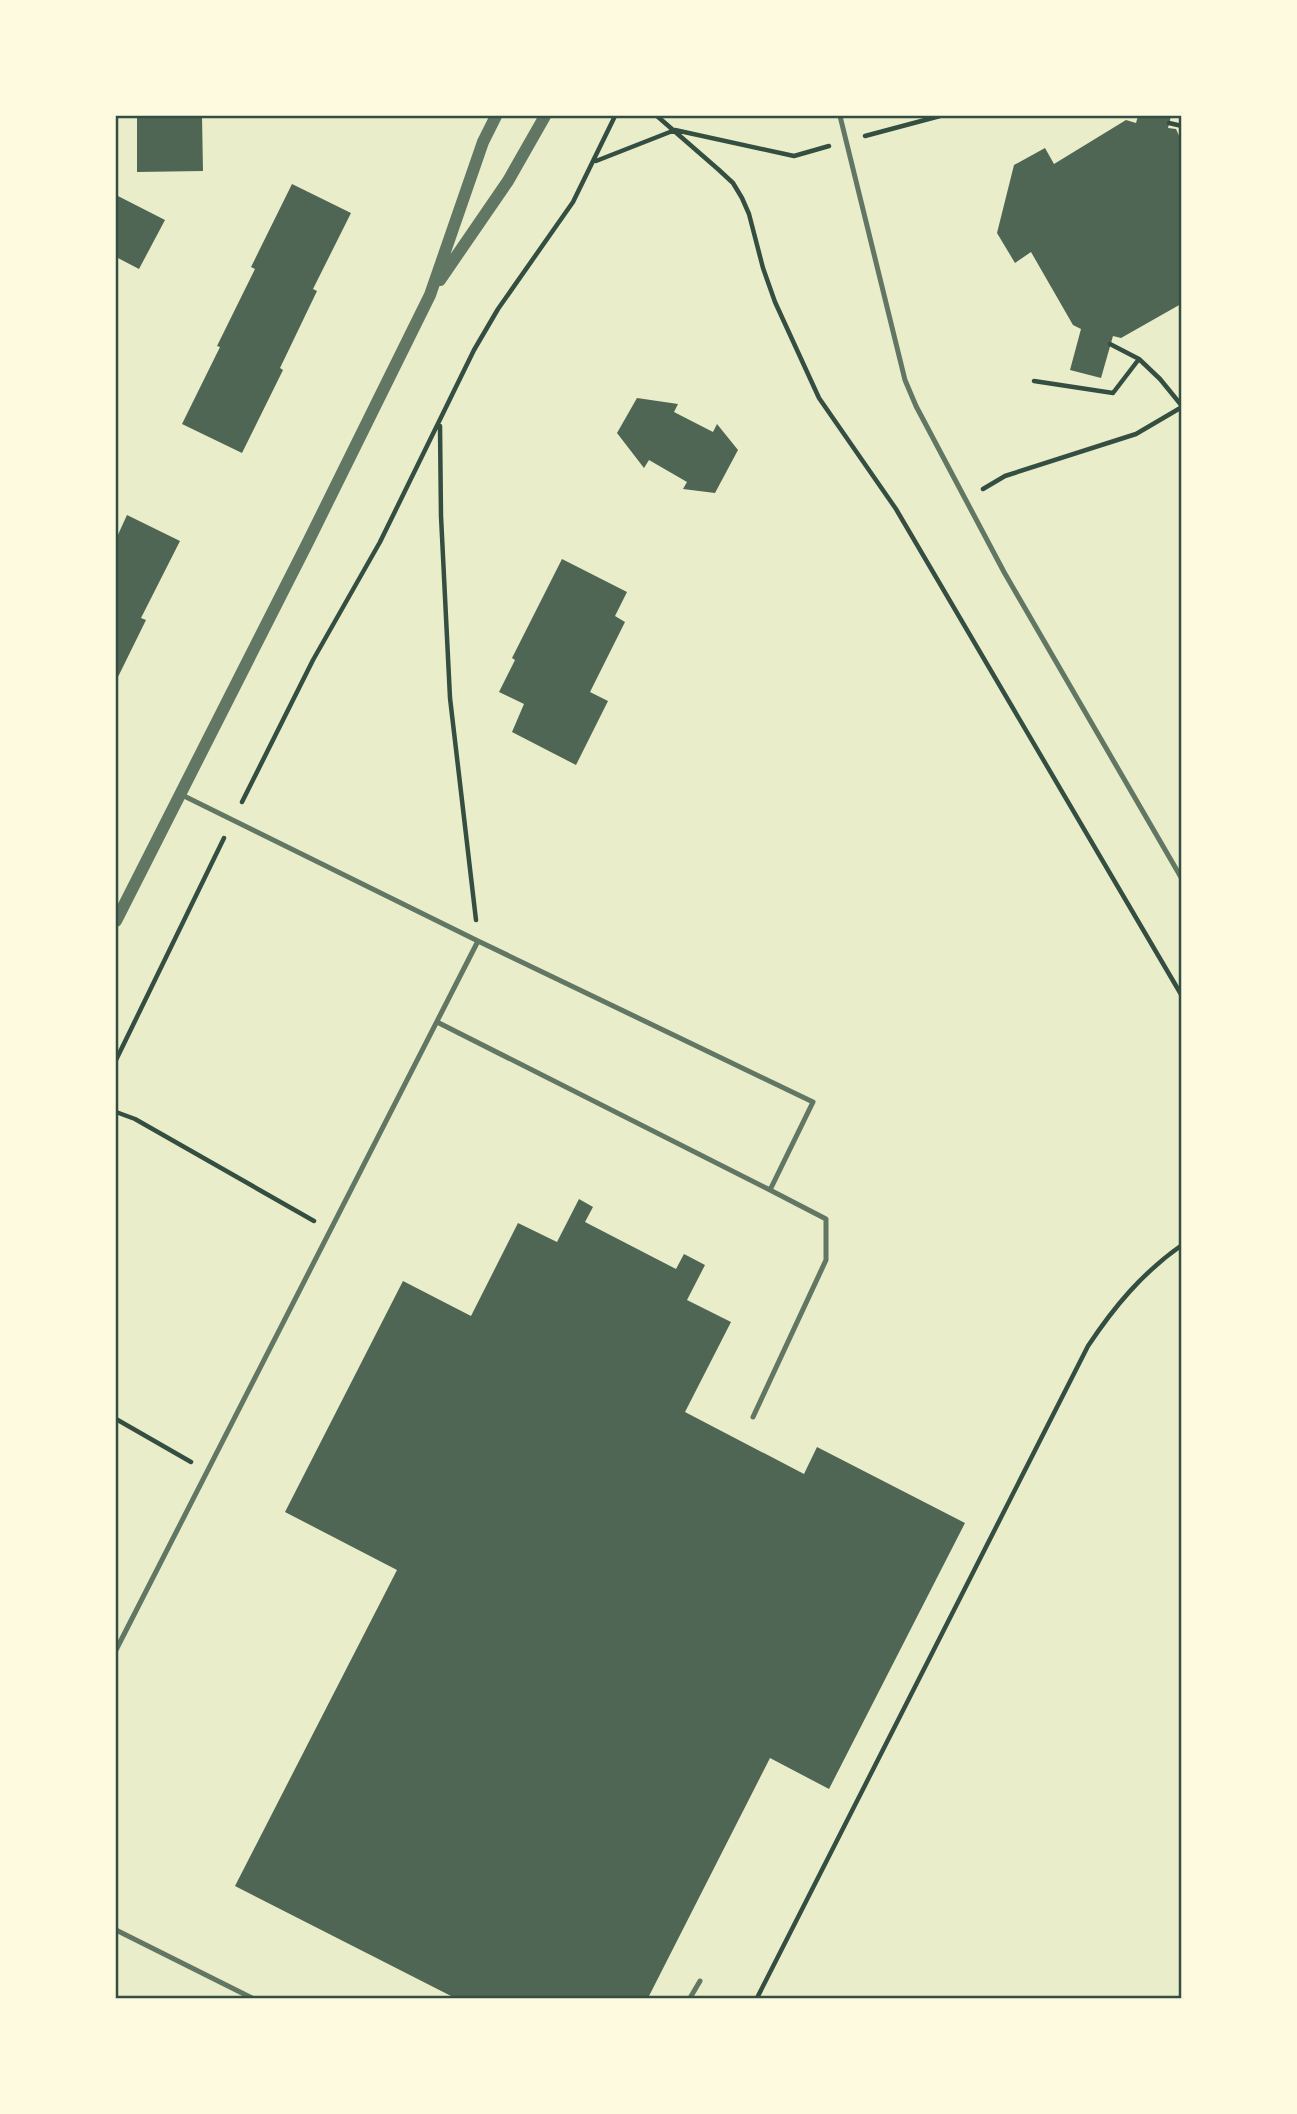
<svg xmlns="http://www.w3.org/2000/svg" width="1297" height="2114" viewBox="0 0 1297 2114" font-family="Arial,sans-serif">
  <rect width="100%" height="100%" fill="#e9edc9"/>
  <path fill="#4f6655" d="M137,116H202L203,171L137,172Z
    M1138,116H1171L1168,128L1176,129L1181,140V304L1121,338L1113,336L1101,378L1070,370L1081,329L1073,325L1031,252L1015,263L997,233L1014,165L1045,148L1054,164L1126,120L1136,123Z
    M292,184L351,213L313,289L317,291L280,368L283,370L242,453L182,424L220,347L217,346L255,269L251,267Z
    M116,195L165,220L139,269L116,257Z
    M637,398L678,404L674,412L713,432L717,424L738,450L715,493L683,489L687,482L649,460L644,468L617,433Z
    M127,515L180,541L141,618L146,620L116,681V539Z
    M562,559L627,592L615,616L625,622L590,692L608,701L576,765L512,732L524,704L499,692L515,660L512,658Z
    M579,1199L593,1207L585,1222L676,1269L684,1254L705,1265L687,1300L731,1322L685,1412L804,1474L817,1447L965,1523L829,1789L770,1758L648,1998H455L235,1886L397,1570L285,1512L403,1281L471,1316L518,1223L557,1242Z"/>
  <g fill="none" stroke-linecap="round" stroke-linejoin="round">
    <path stroke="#344e41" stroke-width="4.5" d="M657,116L719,170L733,183L742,198L749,214L763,268L775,302L819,398L896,509L1182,996
      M1169,123L1182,126
      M865,136L940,116
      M596,161L675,130L794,156L829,146
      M1110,344L1139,359L1160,379L1182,406
      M1034,381L1113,393L1139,359
      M440,426L441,516L450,698L476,920
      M983,489L1005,476L1136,434L1182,407
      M242,802L313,660L380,542L474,350L498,309L573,202L615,116
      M116,1060L224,838
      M116,1112L135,1119L314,1221
      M116,1419L191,1462
      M757,1998L1088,1346C1114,1307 1142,1273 1182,1245"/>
    <path stroke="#617663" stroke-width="5" d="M840,116L905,380L916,406L1004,572L1182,879
      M437,1022L770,1190L813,1102L478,941
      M753,1417L826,1260V1219L770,1190
      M116,1650L478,941L180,794
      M116,1930L252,1998
      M690,1998L700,1981"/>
    <path stroke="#617663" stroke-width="12" d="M440,280L508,181L545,116
      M116,921L308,542L430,295L483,142L496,116"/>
  </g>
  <rect width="1297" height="2114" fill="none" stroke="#fefae0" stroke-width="234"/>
  <rect x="117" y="117" width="1063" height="1880" fill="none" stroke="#344e41" stroke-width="2.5"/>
</svg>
